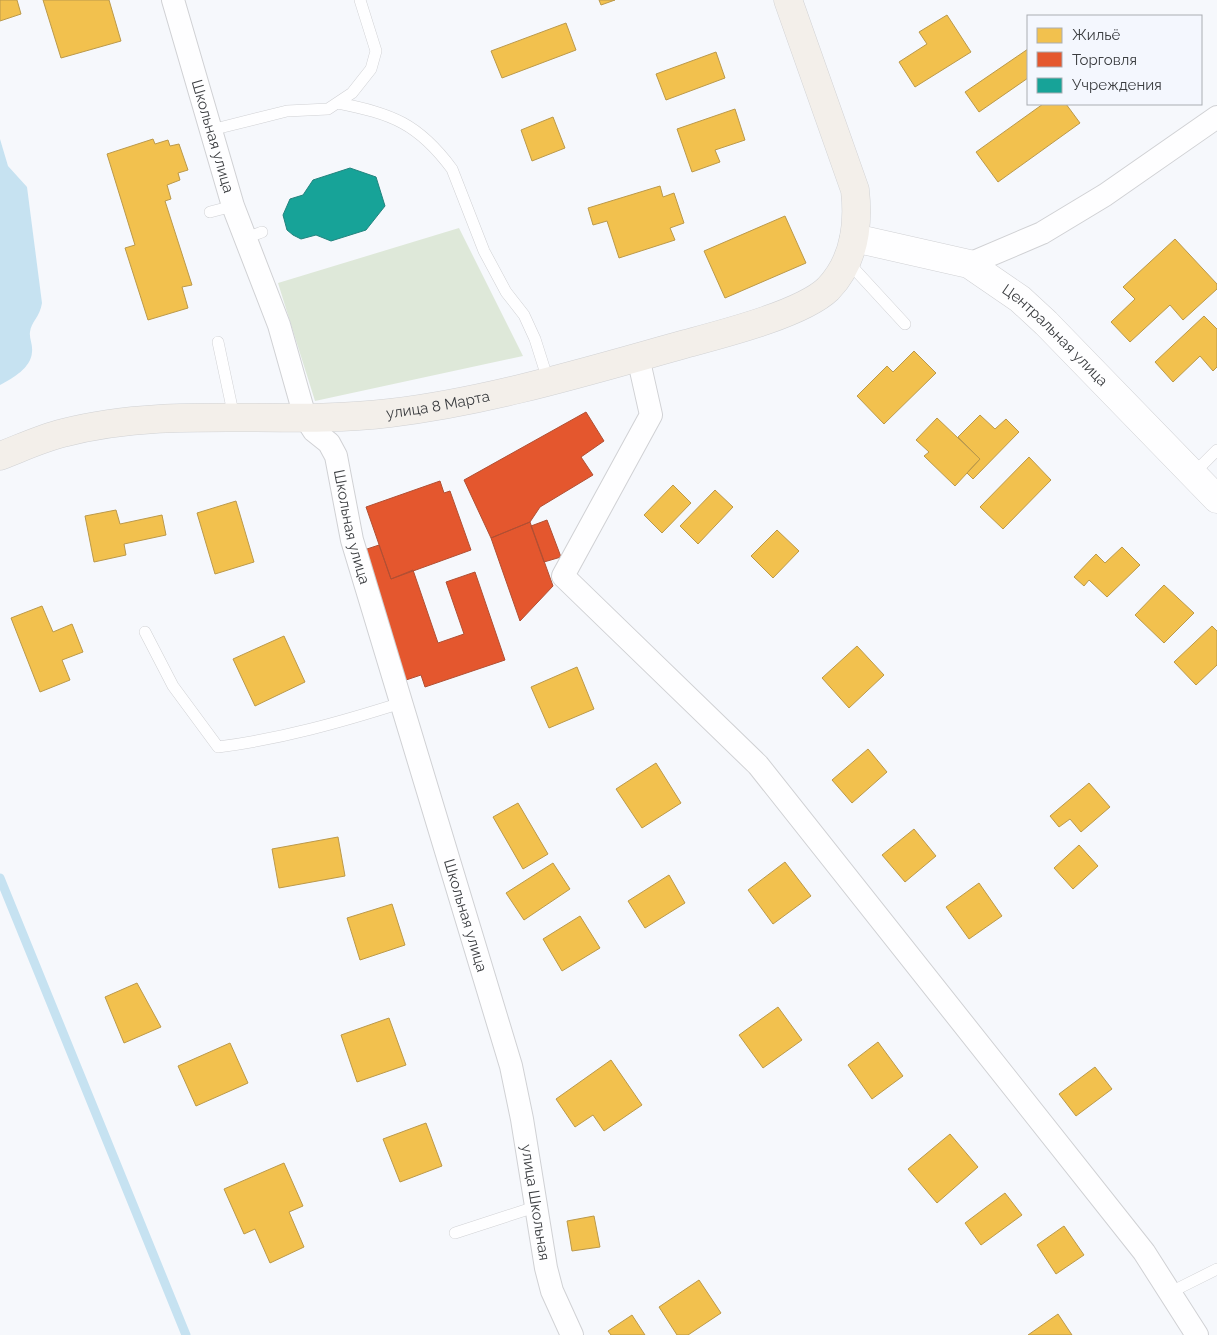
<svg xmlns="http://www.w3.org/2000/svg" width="1217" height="1335" viewBox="0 0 1217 1335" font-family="Raleway,sans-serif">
  <rect width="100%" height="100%" fill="#f6f8fc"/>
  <path fill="#dee8d9" d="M459,228L523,356L315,401L278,283Z"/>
  <path fill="#c6e2f1" d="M0,139L8,166L27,187L42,303C40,317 31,322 30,332C29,338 33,345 32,352C31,368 13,378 0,385Z"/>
  <path fill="#f2c14e" stroke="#bb994a" d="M0,0H17L21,14L0,21Z
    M43,0H109L121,41L61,58Z
    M599,0H615L601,5Z
    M947,15L971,52L915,87L899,62L927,44L919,32Z
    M566,23L576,50L502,78L491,51Z
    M1028,49V78L979,112L965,92Z
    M716,52L725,78L666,100L656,74Z
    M1043,104H1066L1080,123L998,182L976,152Z
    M735,109L745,140L715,150L720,162L692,172L677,129Z
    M553,117L565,148L532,161L521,130Z
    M153,139L155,144L168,140L170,146L179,144L188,170L178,173L180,180L167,185L171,199L165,201L192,285L182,287L188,308L148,320L125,248L135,245L107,154Z
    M660,186L663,197L674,193L684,223L670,228L675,240L619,258L607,221L593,225L588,208Z
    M785,216L806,263L725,298L704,251Z
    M1175,239L1217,284V289L1183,320L1170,305L1130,342L1111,322L1135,299L1123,287Z
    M1204,316L1217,329V367L1213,371L1200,356L1173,382L1155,362Z
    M914,351L936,373L884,424L857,396L887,366L893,372Z
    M980,415L995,429L1006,419L1019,432L973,479L967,473L980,459L958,437Z
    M937,418L980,459L955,486L924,456L929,452L916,440Z
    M1029,457L1051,480L1003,529L980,507Z
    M673,485L691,503L662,533L644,515Z
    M715,490L733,507L698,544L680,526Z
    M236,501L254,562L215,574L197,513Z
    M116,510L120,524L162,515L166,535L124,544L126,555L94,562L85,516Z
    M777,530L799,551L773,578L751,556Z
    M1122,547L1140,565L1107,597L1089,580L1084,586L1074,577L1096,554L1105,563Z
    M1164,585L1194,613L1164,643L1135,615Z
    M42,606L53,632L72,624L83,652L62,660L70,680L40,692L11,618Z
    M1212,626L1217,631V665L1196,685L1174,662Z
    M284,636L305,682L255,706L233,659Z
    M857,646L884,675L849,708L822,678Z
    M577,667L594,709L549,728L531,687Z
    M868,749L887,772L852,803L832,780Z
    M656,763L681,803L642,828L616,789Z
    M1089,783L1110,807L1081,832L1070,819L1059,827L1050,816Z
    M518,803L548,854L523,869L493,817Z
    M914,829L936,856L905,882L882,855Z
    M338,837L345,876L279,888L272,849Z
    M1079,845L1098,866L1073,889L1054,868Z
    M785,862L811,896L773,924L748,890Z
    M553,863L570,889L524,920L506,893Z
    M669,875L685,903L645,928L628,901Z
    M979,883L1002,916L969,939L946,907Z
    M392,904L405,945L360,960L347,918Z
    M580,916L600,948L562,971L543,939Z
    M137,983L161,1027L124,1043L105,997Z
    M778,1007L802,1040L763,1068L739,1035Z
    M389,1018L406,1065L357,1082L341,1035Z
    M878,1042L903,1076L872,1099L848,1065Z
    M230,1043L248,1083L196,1106L178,1066Z
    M611,1060L642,1105L604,1131L593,1115L575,1127L556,1099Z
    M1095,1067L1112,1089L1076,1116L1059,1094Z
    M426,1123L442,1166L400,1182L383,1139Z
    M950,1134L978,1167L937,1203L908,1169Z
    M284,1163L303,1206L289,1212L304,1247L270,1263L255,1229L244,1234L224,1189Z
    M1005,1193L1022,1215L981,1245L965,1223Z
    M594,1216L600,1247L572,1251L567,1221Z
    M1064,1226L1084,1255L1056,1274L1037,1245Z
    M699,1280L721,1313L688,1335H677L659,1307Z
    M1058,1314L1072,1335H1028Z
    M632,1315L645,1335H611L608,1331Z"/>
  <path fill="#e4572e" stroke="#b14f33" d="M586,412L604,441L581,457L593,475L540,507L530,522L491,538L464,480Z
    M440,481L444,493L450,491L471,550L391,579L366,507Z
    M547,520L561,557L544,562L531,526Z
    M530,522L553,586L520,621L491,538Z
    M379,545L391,579L413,570L438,643L464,634L446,582L475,572L505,660L425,687L421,675L406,680L361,551Z"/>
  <path fill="#17a398" stroke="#22847e" d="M350,168L376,177L385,206L366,230L331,241L316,235L301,239L293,235L287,230L283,215L290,199L303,195L313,180Z"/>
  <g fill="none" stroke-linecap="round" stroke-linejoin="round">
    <path stroke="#c6e2f1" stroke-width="9" d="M0,878L186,1335"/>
    <g stroke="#d0d1d4" stroke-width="12">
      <path id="service" d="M338,103C392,114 418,123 452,169L484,251L506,292L524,315L535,339L548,380
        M211,130L287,111L328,109L352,93L371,69L376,51L360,0
        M210,212L233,206
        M246,238L262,232
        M847,261L905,324
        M218,342L234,417
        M1193,474L1217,450
        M145,632L173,686L218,747C281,739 341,722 401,703
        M455,1233L535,1207
        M1171,1292L1217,1269"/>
    </g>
    <g stroke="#d0d1d4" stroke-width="24">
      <g id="minor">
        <path id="s1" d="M173,0L233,206L279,325L305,417L314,431L329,443L336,456L352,540L511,1066L522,1119L546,1268L552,1291L572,1335"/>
        <path d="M969,264L1042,233L1105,195L1217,117"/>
        <path d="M638,357L651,415L563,576L758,765L1144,1252L1197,1335"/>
      </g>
    </g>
    <g stroke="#d0d1d4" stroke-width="29">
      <g id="tertiary">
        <path id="s2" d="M854,238L969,264L1020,299L1046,323L1217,499"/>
      </g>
    </g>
    <g stroke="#d1d2d4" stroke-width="29">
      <g id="primary">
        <path id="s3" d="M0,456C21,448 42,438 63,433C170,405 282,426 390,413C490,401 588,371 685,344C722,334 802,314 828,289C854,262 859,225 855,190L788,0"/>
      </g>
    </g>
    <use href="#service" stroke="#fefeff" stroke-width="11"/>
    <use href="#minor" stroke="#fefeff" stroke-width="22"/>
    <use href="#tertiary" stroke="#fefeff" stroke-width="28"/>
    <use href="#primary" stroke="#f3efea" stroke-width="28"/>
  </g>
  <g text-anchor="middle" stroke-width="5" stroke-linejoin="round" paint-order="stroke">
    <g font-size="15" fill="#3b3d40" stroke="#f4f7fe">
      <text dy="5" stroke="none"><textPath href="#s1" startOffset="142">Школьная улица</textPath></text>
      <text dy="5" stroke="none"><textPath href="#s2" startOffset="230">Центральная улица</textPath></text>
      <text dy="5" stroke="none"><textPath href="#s3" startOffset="444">улица 8 Марта</textPath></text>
      <text dy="5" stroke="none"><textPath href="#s1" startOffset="561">Школьная улица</textPath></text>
      <text dy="5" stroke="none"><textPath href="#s1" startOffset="966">Школьная улица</textPath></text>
      <text dy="5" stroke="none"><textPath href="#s1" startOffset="1262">улица Школьная</textPath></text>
    </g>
  </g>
  <rect x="1027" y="15" width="175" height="90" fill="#f4f7fe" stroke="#aaadb2"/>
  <rect x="1037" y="28" width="25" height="15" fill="#f2c14e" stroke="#aaadb2"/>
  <text x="1072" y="40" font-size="15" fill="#3b3d40">Жильё</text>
  <rect x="1037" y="52" width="25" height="15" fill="#e4572e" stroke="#aaadb2"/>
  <text x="1072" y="65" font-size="15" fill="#3b3d40">Торговля</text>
  <rect x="1037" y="78" width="25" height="15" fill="#17a398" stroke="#aaadb2"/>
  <text x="1072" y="90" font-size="15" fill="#3b3d40">Учреждения</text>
</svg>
